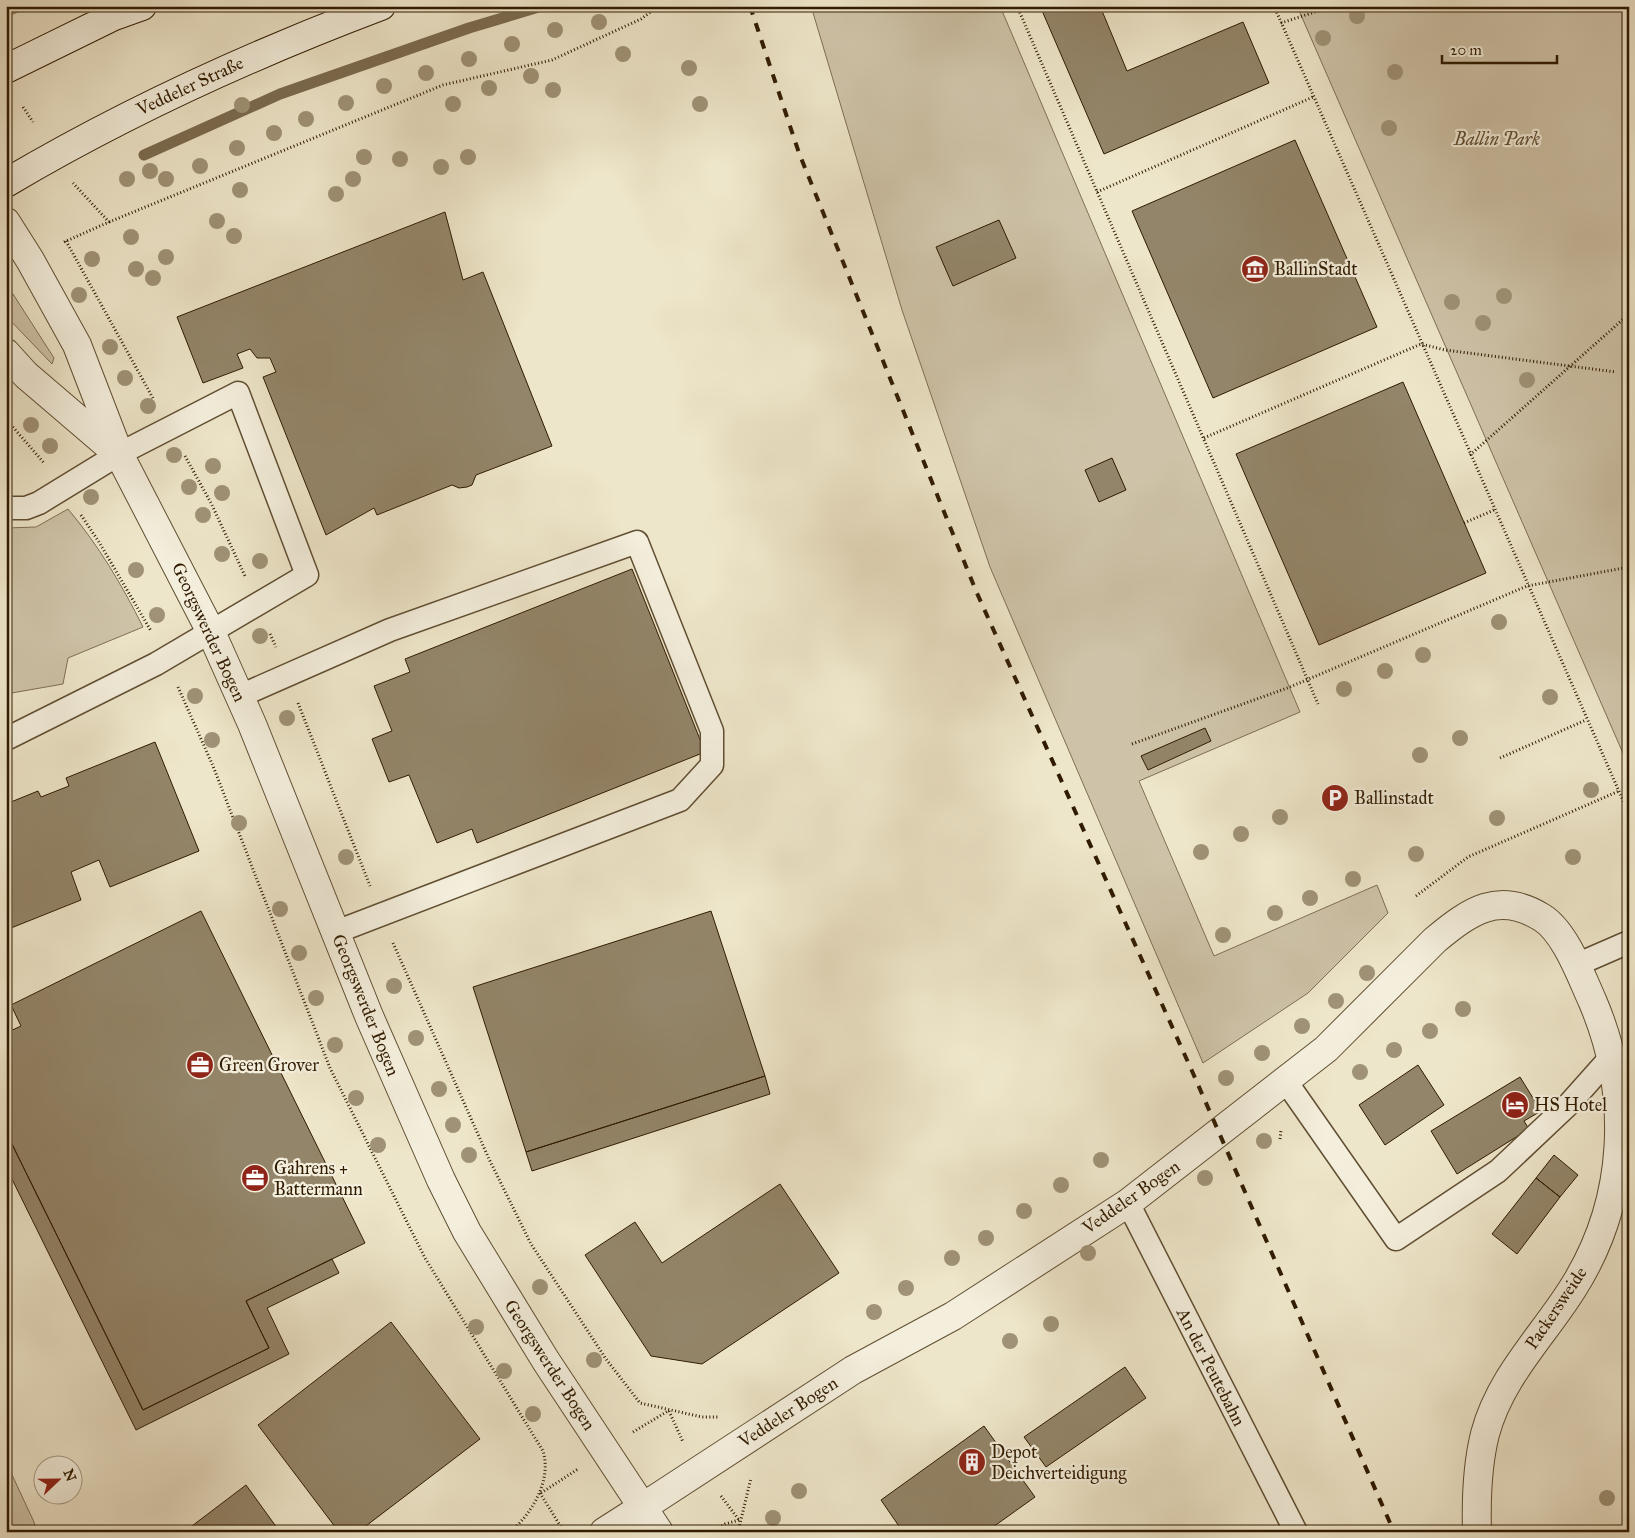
<svg xmlns="http://www.w3.org/2000/svg" width="1635" height="1538" viewBox="0 0 1635 1538" font-family="'IM FELL Great Primer',serif">
  <rect width="100%" height="100%" fill="#eee6ca"/>
  <filter id="stains"><feTurbulence type="fractalNoise" baseFrequency=".004" numOctaves="4"/><feColorMatrix values="0 0 0 0 .2 0 0 0 0 .09 0 0 0 0 .02 0 0 0 .5 -.17"/></filter>
  <radialGradient id="worn" r=".72"><stop offset=".6" stop-color="#630" stop-opacity="0"/><stop offset="1" stop-color="#630" stop-opacity=".3"/></radialGradient>
  <path fill="#cec3a8" stroke="#7f6f54" d="M6,6H32L6,17Z
    M811,6H1000L1300,712L1139,781L1214,956L1377,885L1388,913L1308,993L1203,1063L990,567L902,310Z
    M1297,6H1629V767Z
    M13,294L54,358L52,364L6,316V297Z
    M68,509C99,546 122,585 143,627L68,658L63,684L6,694V528L36,527Z
    M6,1462L34,1522L36,1532H6Z"/>
  <g fill="none" stroke-linecap="round" stroke-linejoin="round">
    <path stroke="#7b6b50" stroke-width="11" d="M144,155L280,94L469,28L542,6"/>
  </g>
  <path fill="#938569" stroke="#301b00" d="M1040,6H1100L1127,71L1243,22L1269,83L1104,154Z
    M1295,140L1377,327L1213,398L1132,211Z
    M445,212L463,280L483,272L552,446L476,475L472,485L467,487L459,488L452,485L377,515L374,508L326,535L263,377L276,372L270,358H257L250,349L237,354L243,368L203,383L177,317Z
    M999,220L1016,258L953,286L936,247Z
    M1403,382L1486,573L1319,645L1236,454Z
    M1112,458L1126,490L1099,502L1085,470Z
    M632,569L705,752L477,843L472,829L437,843L409,775L389,782L372,739L392,731L374,686L410,672L405,659Z
    M1205,728L1211,741L1148,770L1141,756Z
    M155,742L199,851L110,887L99,860L71,872L81,900L6,930V804L38,791L41,797L69,786L66,778Z
    M201,911L365,1243L246,1301L269,1348L143,1410L6,1132V1033L21,1026L11,1005Z
    M711,911L765,1076L526,1152L473,987Z
    M1418,1065L1444,1105L1385,1145L1359,1105Z
    M765,1076L770,1094L532,1171L526,1152Z
    M1520,1077L1541,1111L1524,1121L1529,1129L1457,1174L1431,1131Z
    M6,1132L143,1410L269,1348L246,1301L332,1259L339,1273L267,1308L289,1354L136,1430L6,1167Z
    M1554,1155L1578,1175L1560,1197L1536,1178Z
    M1536,1178L1560,1197L1517,1254L1492,1234Z
    M780,1184L839,1273L702,1364L651,1356L585,1255L635,1222L662,1263Z
    M391,1322L480,1439L358,1532H339L258,1425Z
    M1125,1367L1146,1398L1046,1467L1024,1437Z
    M984,1426L1035,1497L986,1532H903L881,1500Z
    M246,1485L280,1532H184Z"/>
  <g fill="none" stroke-linecap="round" stroke-linejoin="round">
    <g stroke="#604e32" stroke-width="25">
      <path id="service" d="M6,508H26L39,503L119,454L238,393L307,575L156,664L6,739
        M240,696L390,630L637,542L712,731V765L680,800L336,932
        M1576,965L1629,942
        M1285,1080L1396,1239L1498,1171L1569,1104L1610,1058
        M1128,1203L1296,1532"/>
    </g>
    <g stroke="#604e32" stroke-width="30">
      <path id="minor" d="M643,1507L853,1370L953,1316L1128,1203L1326,1049L1435,940C1470,911 1498,891 1541,917C1565,931 1581,976 1592,1000C1633,1095 1628,1201 1573,1288C1543,1336 1500,1377 1485,1434C1477,1466 1476,1499 1477,1532"/>
    </g>
    <g stroke="#604e32" stroke-width="30">
      <path id="tertiary" d="M6,222L30,260L77,345L119,454L211,632L252,724L369,1016L441,1180L467,1232L546,1361L659,1532
        M6,353L26,375L116,452
        M604,1532L643,1507"/>
    </g>
    <g stroke="#301b00" stroke-width="30">
      <path id="secondary" d="M6,69L114,16L142,6
        M6,183C126,112 251,55 381,6"/>
    </g>
    <path stroke="#301b00" stroke-width="3" stroke-dasharray="1 2.5" stroke-linecap="butt" d="M1017,6L1318,704
      M1274,6L1629,814
      M1281,23L1333,6
      M23,107L33,122
      M1097,192L1313,97
      M109,222L443,85L552,60L641,19L659,6
      M66,241L154,400
      M64,242L109,222L73,183
      M6,419L44,463
      M1204,438L1421,344L1445,350L1616,372
      M1470,455L1629,314
      M185,456L211,503L245,576
      M81,515L99,542L151,631
      M1464,523L1494,510
      M270,634L276,647
      M178,687L213,766L330,1068L425,1258L543,1451C552,1480 532,1514 510,1532
      M298,703L370,886
      M1132,744L1290,687L1527,586L1629,567
      M1500,758L1586,720
      M1416,896L1468,857L1619,791
      M393,943L489,1159L531,1244L606,1359L640,1403L702,1417H718
      M1280,1139L1281,1130
      M669,1411L683,1442
      M633,1432L668,1411
      M540,1493L564,1532
      M541,1493L578,1469
      M721,1496L739,1520
      M713,1532L725,1524L739,1520
      M738,1532L751,1478"/>
    <use href="#service" stroke="#f4efdd" stroke-width="22"/>
    <use href="#minor" stroke="#f4efdd" stroke-width="28"/>
    <use href="#tertiary" stroke="#f4efdd" stroke-width="28"/>
    <use href="#secondary" stroke="#f4efdd" stroke-width="28"/>
    <path stroke="#301b00" stroke-width="4" stroke-dasharray="9 9" stroke-linecap="butt" d="M750,6L799,153L976,591L1192,1071L1394,1532"/>
  </g>
  <g fill="#9f9276">
    <circle cx="1357" cy="16" r="8"/>
    <circle cx="599" cy="22" r="8"/>
    <circle cx="555" cy="30" r="8"/>
    <circle cx="1323" cy="38" r="8"/>
    <circle cx="512" cy="44" r="8"/>
    <circle cx="623" cy="54" r="8"/>
    <circle cx="469" cy="59" r="8"/>
    <circle cx="689" cy="68" r="8"/>
    <circle cx="1395" cy="72" r="8"/>
    <circle cx="426" cy="73" r="8"/>
    <circle cx="531" cy="76" r="8"/>
    <circle cx="384" cy="86" r="8"/>
    <circle cx="489" cy="88" r="8"/>
    <circle cx="553" cy="90" r="8"/>
    <circle cx="346" cy="103" r="8"/>
    <circle cx="453" cy="104" r="8"/>
    <circle cx="700" cy="104" r="8"/>
    <circle cx="242" cy="105" r="8"/>
    <circle cx="306" cy="119" r="8"/>
    <circle cx="1389" cy="128" r="8"/>
    <circle cx="274" cy="133" r="8"/>
    <circle cx="237" cy="148" r="8"/>
    <circle cx="364" cy="157" r="8"/>
    <circle cx="468" cy="157" r="8"/>
    <circle cx="400" cy="159" r="8"/>
    <circle cx="200" cy="166" r="8"/>
    <circle cx="441" cy="167" r="8"/>
    <circle cx="150" cy="171" r="8"/>
    <circle cx="127" cy="179" r="8"/>
    <circle cx="166" cy="179" r="8"/>
    <circle cx="353" cy="179" r="8"/>
    <circle cx="240" cy="190" r="8"/>
    <circle cx="336" cy="194" r="8"/>
    <circle cx="217" cy="221" r="8"/>
    <circle cx="234" cy="236" r="8"/>
    <circle cx="131" cy="237" r="8"/>
    <circle cx="166" cy="257" r="8"/>
    <circle cx="92" cy="259" r="8"/>
    <circle cx="136" cy="269" r="8"/>
    <circle cx="153" cy="278" r="8"/>
    <circle cx="79" cy="295" r="8"/>
    <circle cx="1504" cy="296" r="8"/>
    <circle cx="1452" cy="302" r="8"/>
    <circle cx="1483" cy="323" r="8"/>
    <circle cx="110" cy="347" r="8"/>
    <circle cx="125" cy="378" r="8"/>
    <circle cx="1527" cy="380" r="8"/>
    <circle cx="148" cy="406" r="8"/>
    <circle cx="31" cy="425" r="8"/>
    <circle cx="50" cy="446" r="8"/>
    <circle cx="174" cy="455" r="8"/>
    <circle cx="213" cy="466" r="8"/>
    <circle cx="189" cy="487" r="8"/>
    <circle cx="222" cy="493" r="8"/>
    <circle cx="91" cy="497" r="8"/>
    <circle cx="203" cy="515" r="8"/>
    <circle cx="222" cy="554" r="8"/>
    <circle cx="260" cy="561" r="8"/>
    <circle cx="136" cy="570" r="8"/>
    <circle cx="157" cy="615" r="8"/>
    <circle cx="1499" cy="622" r="8"/>
    <circle cx="260" cy="636" r="8"/>
    <circle cx="1423" cy="655" r="8"/>
    <circle cx="1385" cy="671" r="8"/>
    <circle cx="1344" cy="689" r="8"/>
    <circle cx="195" cy="696" r="8"/>
    <circle cx="1550" cy="697" r="8"/>
    <circle cx="287" cy="718" r="8"/>
    <circle cx="1460" cy="738" r="8"/>
    <circle cx="212" cy="740" r="8"/>
    <circle cx="1420" cy="755" r="8"/>
    <circle cx="1591" cy="790" r="8"/>
    <circle cx="1280" cy="817" r="8"/>
    <circle cx="1497" cy="818" r="8"/>
    <circle cx="239" cy="823" r="8"/>
    <circle cx="1241" cy="834" r="8"/>
    <circle cx="1201" cy="852" r="8"/>
    <circle cx="1416" cy="854" r="8"/>
    <circle cx="346" cy="857" r="8"/>
    <circle cx="1573" cy="857" r="8"/>
    <circle cx="1353" cy="879" r="8"/>
    <circle cx="1310" cy="898" r="8"/>
    <circle cx="280" cy="909" r="8"/>
    <circle cx="1275" cy="913" r="8"/>
    <circle cx="1223" cy="935" r="8"/>
    <circle cx="299" cy="953" r="8"/>
    <circle cx="1367" cy="973" r="8"/>
    <circle cx="394" cy="986" r="8"/>
    <circle cx="316" cy="998" r="8"/>
    <circle cx="1336" cy="1001" r="8"/>
    <circle cx="1463" cy="1009" r="8"/>
    <circle cx="1302" cy="1026" r="8"/>
    <circle cx="1430" cy="1031" r="8"/>
    <circle cx="416" cy="1038" r="8"/>
    <circle cx="335" cy="1045" r="8"/>
    <circle cx="1394" cy="1050" r="8"/>
    <circle cx="1262" cy="1053" r="8"/>
    <circle cx="1360" cy="1072" r="8"/>
    <circle cx="1226" cy="1078" r="8"/>
    <circle cx="439" cy="1089" r="8"/>
    <circle cx="356" cy="1098" r="8"/>
    <circle cx="453" cy="1125" r="8"/>
    <circle cx="1264" cy="1141" r="8"/>
    <circle cx="378" cy="1145" r="8"/>
    <circle cx="469" cy="1155" r="8"/>
    <circle cx="1101" cy="1160" r="8"/>
    <circle cx="1205" cy="1178" r="8"/>
    <circle cx="1061" cy="1185" r="8"/>
    <circle cx="1024" cy="1211" r="8"/>
    <circle cx="986" cy="1238" r="8"/>
    <circle cx="1088" cy="1253" r="8"/>
    <circle cx="952" cy="1258" r="8"/>
    <circle cx="540" cy="1287" r="8"/>
    <circle cx="906" cy="1288" r="8"/>
    <circle cx="874" cy="1312" r="8"/>
    <circle cx="1051" cy="1324" r="8"/>
    <circle cx="476" cy="1327" r="8"/>
    <circle cx="1010" cy="1341" r="8"/>
    <circle cx="594" cy="1360" r="8"/>
    <circle cx="504" cy="1371" r="8"/>
    <circle cx="533" cy="1414" r="8"/>
    <circle cx="799" cy="1491" r="8"/>
    <circle cx="1607" cy="1498" r="8"/>
    <circle cx="773" cy="1518" r="8"/>
  </g>
  <defs>
    <g id="museum-disc" transform="scale(1.4375)"><circle r="9.5" fill="#8f2418" stroke="#f4efdd"/><path d="M0-6L6-3V-2H-6V-3ZM-5-1h2V3h-2ZM-1-1h2V3h-2ZM3-1h2V3H3ZM-6 4H6V6H-6Z" fill="#fff"/></g>
    <g id="parking-disc" transform="scale(1.4375)"><circle r="9.5" fill="#8f2418" stroke="#f4efdd"/><path d="M-3.5-5.5H1a3.5 3.5 0 0 1 0 7H-1V5.5H-3.5ZM-1-3.4V-.6H.8a1.4 1.4 0 0 0 0-2.8Z" fill="#fff"/></g>
    <g id="office-disc" transform="scale(1.4375)"><circle r="9.5" fill="#8f2418" stroke="#f4efdd"/><path d="M-6-3h4V-5.5h4V-3h4V5H-6ZM-1-4.5V-3h2v-1.5ZM-6 0V1H6V0Z" fill="#fff"/></g>
    <g id="hotel-disc" transform="scale(1.4375)"><circle r="9.5" fill="#8f2418" stroke="#f4efdd"/><path d="M-6-4.5h1.5V1H6V5H4.5V3h-9V5H-6ZM-4 0a1.8 1.8 0 1 1 3.6 0ZM.5 0V-2.5h3Q6-2.5 6 0Z" fill="#fff"/></g>
    <g id="building-disc" transform="scale(1.4375)"><circle r="9.5" fill="#8f2418" stroke="#f4efdd"/><path d="M-4-6H4V6H1V3H-1V6H-4ZM-2.5-4.3h1.7v1.8h-1.7ZM.8-4.3h1.7v1.8H.8ZM-2.5-1h1.7V.8h-1.7ZM.8-1h1.7V.8H.8Z" fill="#fff"/></g>
  </defs>
  <g fill-rule="evenodd">
    <use href="#museum-disc" x="1255" y="269"/>
    <use href="#parking-disc" x="1335" y="798"/>
    <use href="#office-disc" x="200" y="1065"/>
    <use href="#hotel-disc" x="1515" y="1105"/>
    <use href="#office-disc" x="255" y="1178"/>
    <use href="#building-disc" x="972" y="1462"/>
  </g>
  <g text-anchor="middle" stroke-width="4.5" stroke-linejoin="round" paint-order="stroke">
    <g font-size="18" fill="#301b00" stroke="#f4efdd">
      <text transform="translate(190 86) rotate(-25)" y="6">Veddeler Straße</text>
      <text transform="translate(209 632) rotate(65)" y="6">Georgswerder Bogen</text>
      <text transform="translate(366 1005) rotate(68)" y="6">Georgswerder Bogen</text>
      <text transform="translate(1131 1197) rotate(-35)" y="6">Veddeler Bogen</text>
      <text transform="translate(1556 1308) rotate(-56)" y="6">Packersweide</text>
      <text transform="translate(550 1365) rotate(57)" y="6">Georgswerder Bogen</text>
      <text transform="translate(1211 1367) rotate(63)" y="6">An der Peutebahn</text>
      <text transform="translate(788 1412) rotate(-33)" y="6">Veddeler Bogen</text>
    </g>
    <g font-size="18" font-style="italic" fill="#5f4d32" stroke="#f4efdd">
      <text x="1497" y="145">Ballin Park</text>
    </g>
    <g font-size="18" fill="#301b00" stroke="#f4efdd" text-anchor="start">
      <text x="1274" y="275">BallinStadt</text>
      <text x="1354" y="804">Ballinstadt</text>
      <text x="219" y="1071">Green Grover</text>
      <text x="1534" y="1111">HS Hotel</text>
      <text x="274" y="1174">Gahrens +<tspan x="274" dy="21">Battermann</tspan></text>
      <text x="991" y="1458">Depot<tspan x="991" dy="21">Deichverteidigung</tspan></text>
    </g>
  </g>
  <rect width="1635" height="1538" fill="none" stroke="#eee6ca" stroke-width="25"/>
  <rect x="8" y="8" width="1620" height="1523" fill="none" stroke="#301b00" stroke-width="2.5"/>
  <rect x="12" y="12" width="1610" height="1513" fill="none" stroke="#301b00"/>
  <g transform="translate(58 1480) rotate(68)"><circle r="24" fill="#f4efdd" stroke="#a69a85"/>
  <path d="M0-4L9 19L0 12L-9 19Z" fill="#8f2418"/>
  <text y="-8" font-size="14" font-weight="bold" text-anchor="middle" fill="#301b00">N</text>
  </g>
  <path d="M1442 55v8h115v-8" fill="none" stroke="#301b00" stroke-width="2.5"/>
  <text x="1450" y="55" font-size="15" fill="#301b00" stroke="#f4efdd" stroke-width="4" paint-order="stroke">20 m</text>
  <rect width="100%" height="100%" filter="url(#stains)"/>
  <rect width="100%" height="100%" fill="url(#worn)"/>
</svg>
